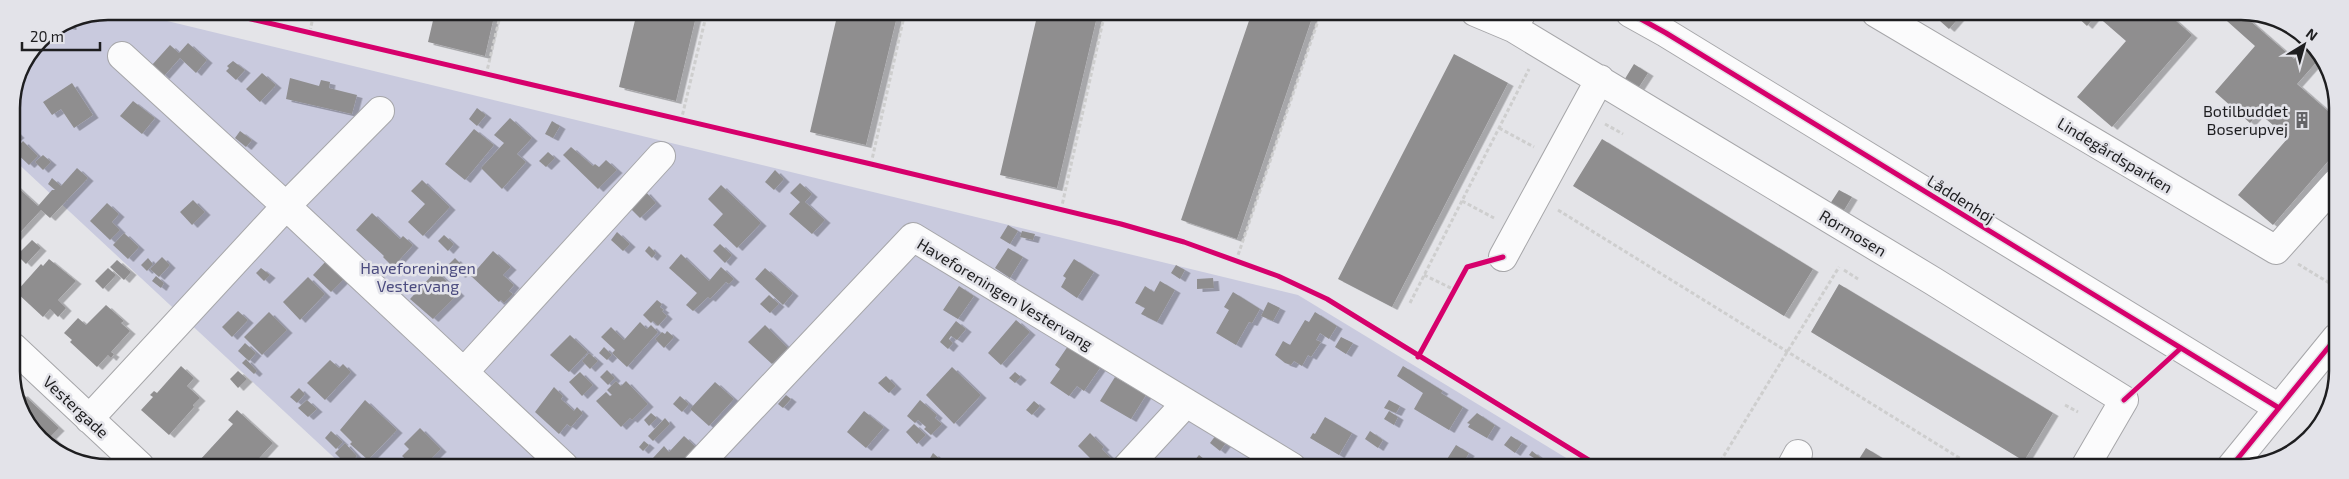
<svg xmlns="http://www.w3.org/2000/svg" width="2349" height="479" viewBox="0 0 2349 479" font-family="'Exo 2',sans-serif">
  <defs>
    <filter id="shadow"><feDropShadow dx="5.5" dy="3" stdDeviation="0" flood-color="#0004"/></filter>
  </defs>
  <rect width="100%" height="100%" fill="#e4e4e8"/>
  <path fill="#c9cade" d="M108,11H126L1298,295L1581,467L343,466L12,158L11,102L40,39L71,18Z"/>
  <path fill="#8f8e8f" filter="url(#shadow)" d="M435,12H495L485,56L428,42Z
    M637,12H697L676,101L619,87Z
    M838,12H898L866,145L810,132Z
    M1038,12H1098L1057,188L1000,175Z
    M1252,12H1314L1237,239L1181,220Z
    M1931,13H1963L1949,29Z
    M2073,13H2167L2192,35L2112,127L2077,97L2126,41L2096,15L2087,26Z
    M2218,13H2241L2294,59L2310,40L2320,58L2297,84L2336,118V152L2273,225L2238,195L2288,138L2259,113L2250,123L2215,92L2255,46Z
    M71,18V27L61,25Z
    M188,43L207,60L196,73L180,58L164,76L152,65L170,45L179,53Z
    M1454,54L1508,83L1392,307L1338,279Z
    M233,61L245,70L236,80L226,71L229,68L227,66Z
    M1634,64L1648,73L1637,90L1623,82Z
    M262,73L276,85L260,102L246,89Z
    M290,78L319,86L321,80L330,82L329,88L357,95L352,114L286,99Z
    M72,83L93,115L74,128L61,109L52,115L43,102Z
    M133,101L155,118L142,134L120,116Z
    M477,108L486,115L477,126L469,119Z
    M510,118L532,138L517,154L526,162L502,189L481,168L504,143L494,135Z
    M552,121L560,126L553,138L545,134Z
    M12,128L19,135L13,140L12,139Z
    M474,129L494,145L465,180L445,164Z
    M240,131L252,140L246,147L235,138Z
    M1602,139L1813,269L1784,316L1573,186Z
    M23,141L38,156L29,165L14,151Z
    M571,147L593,166L595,164L599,167L606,160L617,170L598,189L563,155Z
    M548,152L555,158L546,167L539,161Z
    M43,155L51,162L43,170L35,162Z
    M77,168L88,178L50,218L41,210L12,241V187L14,184L38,206L52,190H55L48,184L52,178L61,186Z
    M775,170L784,179L774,190L765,182Z
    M422,180L450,207L423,236L408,222L425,204L411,191Z
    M800,183L812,194L805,202L825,220L812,234L789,214L800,202L790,193Z
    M721,185L761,223L737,248L713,225L723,214L708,199Z
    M1839,190L1852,197L1841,215L1828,207Z
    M645,191L656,203L640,218L629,207Z
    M193,200L205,212L192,225L180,212Z
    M107,203L119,214L112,222L120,230L110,240L90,221Z
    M372,213L400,239L403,236L413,245L393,267L383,257L384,256L356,230Z
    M1008,225L1018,231L1010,244L1000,238Z
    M1022,231L1035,234L1033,240L1020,237Z
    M617,232L630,244L623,251L611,240Z
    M124,233L139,247L128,259L113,245Z
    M444,235L454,244L448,251L438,241Z
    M32,240L41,248L26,264L17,255Z
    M720,244L732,255L725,263L713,251Z
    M649,246L656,253L652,258L645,251Z
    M1008,248L1023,257L1010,278L995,268Z
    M493,251L511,267L503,275L514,285L509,291L513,294L504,303L501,300L499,302L471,276Z
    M681,254L709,281L721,267L734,279L729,284L726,282L710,299L708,297L693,311L686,305L697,293L669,268Z
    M162,257L170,265L159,277L150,269Z
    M148,258L153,264L147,271L141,265Z
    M455,258L466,269L460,275L449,264Z
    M49,259L76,281L58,300L66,308L58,317L50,309L43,317L16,292L41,264L43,266Z
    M1074,259L1094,272L1077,298L1061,287L1066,278L1063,276Z
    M117,260L131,272L124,280L110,267Z
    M327,260L345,278L331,292L313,275Z
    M1176,265L1185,270L1180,279L1171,273Z
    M108,268L116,275L103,289L95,281Z
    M261,268L270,275L264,281L256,273Z
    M765,268L793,293L783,305L755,279Z
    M436,271L459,293L433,319L410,299Z
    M156,276L164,283L161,288L152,281Z
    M308,277L325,294L300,320L283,302Z
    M1213,278L1214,288L1197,289V279Z
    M1160,281L1175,290L1157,322L1141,314L1145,308L1135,303L1145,286L1154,292Z
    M1839,284L2053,413L2024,461L1811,332Z
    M959,286L974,296L958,319L943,310Z
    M1233,292L1260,309L1252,323L1249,322L1236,345L1216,333L1229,310L1224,307Z
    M769,295L779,304L770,313L760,304Z
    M657,300L662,304L660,307L664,310L662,311L667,316L658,326L653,321L651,323L643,315Z
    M1268,302L1280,308L1273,321L1261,316Z
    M106,305L124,321L121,323L130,331L111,352L114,354L111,358L108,355L97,367L70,342L72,340L64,333L78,318L86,325Z
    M238,311L248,320L232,337L222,327Z
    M269,312L287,330L262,355L244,337Z
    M1315,312L1337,326L1329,339L1320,333L1316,340L1321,342L1311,357L1308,355L1302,366L1294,361L1291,365L1285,363L1275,355L1283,341L1290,345L1305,320L1309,322Z
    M1016,320L1030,332L1001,365L988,353Z
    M956,321L966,329L957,340L951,336L949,339L953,343L948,349L940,342Z
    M640,322L647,329L651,325L658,332L627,367L612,353L615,350L601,337L611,327L624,340Z
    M765,325L788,348L772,364L748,342Z
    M667,331L674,337L664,348L655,339L662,332L665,334Z
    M570,335L588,352L569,372L550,355Z
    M1341,337L1353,343L1346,354L1335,347Z
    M245,343L256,353L249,361L238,351Z
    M1068,346L1100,368L1084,391L1077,386L1069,396L1050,383L1060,369L1055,365Z
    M604,347L612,355L607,360L599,353Z
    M589,353L598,361L590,369L582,361Z
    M246,359L257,371L254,374L242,363Z
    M330,360L339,368L343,364L351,372L325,400L307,383Z
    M181,366L194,378L187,386L200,398L193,405L194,407L169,435L141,410L153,397L150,395L154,391L157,393Z
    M1403,366L1443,391L1441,393L1463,407L1449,430L1414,409L1423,393L1397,376Z
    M952,367L981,395L954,424L926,395Z
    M607,370L615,378L608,385L600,377Z
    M238,371L247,379L238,388L230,379Z
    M580,372L593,385L582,396L569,382Z
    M1015,372L1021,377L1015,383L1009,378Z
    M886,376L896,386L889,393L878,383Z
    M1115,377L1146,395L1131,419L1100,401Z
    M616,381L621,386L626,381L648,404L632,420L630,418L621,427L596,401L606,392L610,396L612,395L607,390Z
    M715,382L734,399L709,426L690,409Z
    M554,387L563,396L561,399L574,411L577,407L583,413L571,427L567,424L559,434L535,412Z
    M299,388L305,394L297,403L290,397Z
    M22,393L59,428L51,436L72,457L40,440L17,398Z
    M786,395L791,399L783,408L778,404Z
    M680,396L689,404L682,412L673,404Z
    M307,400L317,409L308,417L298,408Z
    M365,400L397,430L368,460L350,444L352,442L340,430Z
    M920,400L937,415L935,418L942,424L931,435L924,429L926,427L918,420L915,423L907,416Z
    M1389,400L1400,406L1396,413L1384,408Z
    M1034,401L1040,406L1032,415L1026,410Z
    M237,410L273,443L252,466L245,459L239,466H204L199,461L233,424L228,420Z
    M864,411L884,427L866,448L847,432Z
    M1389,411L1398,417L1394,425L1384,419Z
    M651,413L657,418L649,426L644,420Z
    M1477,413L1495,425L1487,438L1468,427L1470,424L1467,423Z
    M1325,417L1352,433L1339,455L1310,438L1313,433L1315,434Z
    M665,418L670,424L653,441L648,436Z
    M914,424L926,435L917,444L906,432Z
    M420,428L441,449L424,466H413L402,456L409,449L404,444Z
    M331,431L343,442L336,449L325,438Z
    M1370,431L1383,440L1378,448L1365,439Z
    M1090,433L1104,447L1102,449L1113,460L1107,467H1095L1089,461L1091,459L1078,446Z
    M1216,435L1226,443L1220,451L1210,443Z
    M684,436L697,448L688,466H662L653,458L664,446L669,452Z
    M1511,436L1522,443L1515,453L1504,445Z
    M644,441L649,445L643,451L639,447Z
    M345,443L357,456L348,466L335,453Z
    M1456,445L1469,453L1461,467H1442Z
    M1866,448L1897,467H1854Z
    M1532,451L1541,458L1539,461L1529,455Z
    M933,453L949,467H925Z
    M1199,455L1214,467H1189Z
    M851,458L859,467H841Z
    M357,459L365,466H351Z"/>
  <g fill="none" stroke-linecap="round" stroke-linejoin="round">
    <g stroke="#a6a6a9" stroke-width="30">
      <path id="minor" d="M1475,12L1513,28L1521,14
        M1630,13L1666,33L2279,408
        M1876,13L2276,250L2336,183
        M1513,28L1933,281L2124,400L2085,467
        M122,56L286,206L564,466
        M1503,257L1600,79
        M13,347L140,466
        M464,372L661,156
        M89,419L286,206L380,111
        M697,466L913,237L1292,467
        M1127,467L1186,403
        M1791,467L1798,454
        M2230,468L2336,338"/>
    </g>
    <path stroke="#cecece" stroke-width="3" stroke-dasharray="4 2.5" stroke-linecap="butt" d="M310,32L314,11
      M486,75L501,12
      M681,121L707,12
      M1605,124L1623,134
      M1499,128L1534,147
      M871,164L905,12
      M1462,201L1494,218
      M1061,210L1105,12
      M1558,210L1974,467
      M1236,261L1321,12
      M2298,264L2336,287
      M1844,270L1858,279
      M1424,275L1455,290
      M1410,303L1529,69
      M2065,405L2078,412
      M1717,467L1839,267"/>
    <use href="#minor" stroke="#fbfbfc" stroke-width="28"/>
    <g stroke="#e3e3e9" stroke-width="8">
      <path id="cycleway" d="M217,11L871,164L1121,224L1184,242L1278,276L1327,299L1600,467
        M1630,13L1666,33L2279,408
        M1418,357L1467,267L1503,257
        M2124,400L2181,348
        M2230,468L2336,338"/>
    </g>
    <use href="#cycleway" stroke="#d6006c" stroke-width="5"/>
  </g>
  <defs>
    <g id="building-bare" transform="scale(1.35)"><path d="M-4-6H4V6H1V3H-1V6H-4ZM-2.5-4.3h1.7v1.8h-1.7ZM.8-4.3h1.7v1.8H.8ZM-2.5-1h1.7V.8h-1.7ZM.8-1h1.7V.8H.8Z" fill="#636366" stroke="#e3e3e9" stroke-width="2.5" paint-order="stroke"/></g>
  </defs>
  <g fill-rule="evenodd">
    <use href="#building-bare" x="2302" y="120"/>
  </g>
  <g text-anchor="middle" stroke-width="5" stroke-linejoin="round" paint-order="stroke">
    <g font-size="16" fill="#1e1e20" stroke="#e3e3e9" text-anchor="end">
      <text x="2288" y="117">Botilbuddet<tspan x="2288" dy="18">Boserupvej</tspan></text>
    </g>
    <g font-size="16" fill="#1e1e20" stroke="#e3e3e9">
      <text transform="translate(2115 155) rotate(31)" y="6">Lindegårdsparken</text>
      <text transform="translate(1961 199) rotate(32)" y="6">Låddenhøj</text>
      <text transform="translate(1853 233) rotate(31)" y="6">Rørmosen</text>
      <text transform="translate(1005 294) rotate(31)" y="6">Haveforeningen Vestervang</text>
      <text transform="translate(76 407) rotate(43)" y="6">Vestergade</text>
    </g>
    <g font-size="16" fill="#4b4b7f" stroke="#e3e3e9">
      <text x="418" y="274">Haveforeningen<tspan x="418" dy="18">Vestervang</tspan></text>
    </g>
  </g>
  <path d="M0 0H2349V479H0ZM108 20H2241A88 88 0 0 1 2329 108V371A88 88 0 0 1 2241 459H108A88 88 0 0 1 20 371V108A88 88 0 0 1 108 20Z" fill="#e3e3e9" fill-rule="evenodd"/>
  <path fill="none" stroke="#1e1e20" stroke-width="2.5" d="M108 20H2241A88 88 0 0 1 2329 108V371A88 88 0 0 1 2241 459H108A88 88 0 0 1 20 371V108A88 88 0 0 1 108 20Z"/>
  <g transform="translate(2304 45) rotate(37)" stroke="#e3e3e9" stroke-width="4" paint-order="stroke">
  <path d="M0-4L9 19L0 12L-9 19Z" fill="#1e1e20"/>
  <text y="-8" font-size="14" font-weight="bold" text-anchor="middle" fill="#1e1e20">N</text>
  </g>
  <path d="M22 42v8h78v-8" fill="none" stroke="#1e1e20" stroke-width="2.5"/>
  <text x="30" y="42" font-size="15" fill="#1e1e20" stroke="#e3e3e9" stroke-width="4" paint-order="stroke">20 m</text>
</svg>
